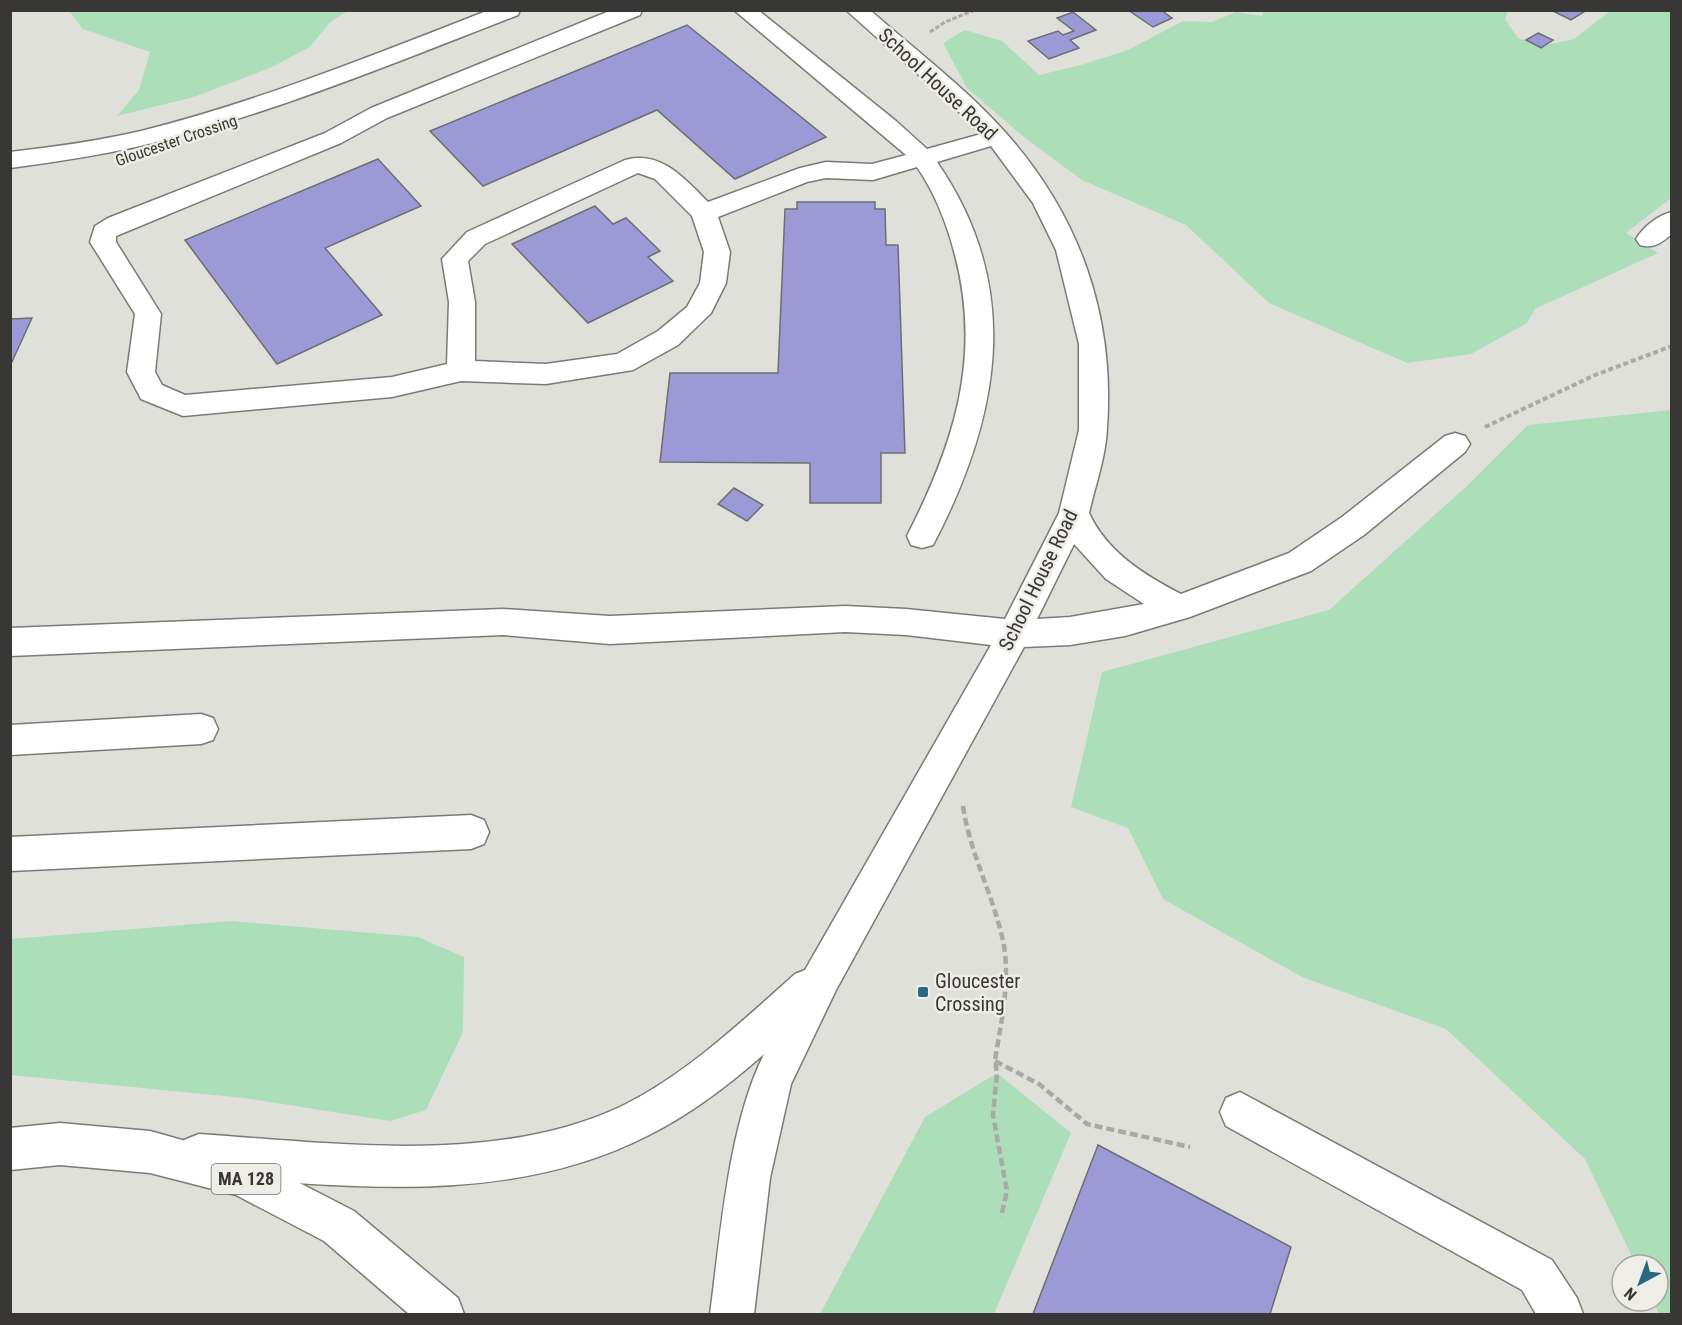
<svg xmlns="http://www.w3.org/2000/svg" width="1682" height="1325" viewBox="0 0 1682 1325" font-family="'Roboto Condensed',sans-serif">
  <rect width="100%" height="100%" fill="#e0e0db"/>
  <path fill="#acdeb9" d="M1264,10L1508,11L1505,19L1518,38L1542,46L1574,39L1610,11H1671V198L1626,233L1658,253L1535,309L1527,323L1471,354L1407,363L1269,303L1186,225L1082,180L1025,138L967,88L943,43L965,30L1002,41L1039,75L1081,65L1128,50L1183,21L1212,22L1236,12L1262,16Z
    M69,11H348L330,22L310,47L272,67L194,97L117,116L139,90L150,52L83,29Z
    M1671,410L1672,1314H1659L1653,1301H1658V1265H1636L1585,1159L1446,1029L1302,977L1163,899L1128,828L1071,807L1102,672L1329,610L1468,485L1528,425Z
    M231,921L418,937L464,957L463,1032L426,1110L390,1121L244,1098L11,1075V939Z
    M997,1073L1071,1133L994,1314H820L925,1117Z"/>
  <path fill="#9b9ad6" stroke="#6d6d72" stroke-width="1.5" d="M1128,10H1161L1172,18L1153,27Z
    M1551,10H1587L1571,20Z
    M1073,12L1096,30L1070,40L1079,48L1049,59L1028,41L1058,31L1063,35L1074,31L1057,18Z
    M687,25L826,137L735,179L657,110L483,186L430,131Z
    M1538,33L1553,40L1541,48L1526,40Z
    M378,159L421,206L325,248L382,315L277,364L185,240Z
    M797,202H875V209H885L886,245H898L905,453H881V503H810V463L660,462L670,373H778L785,209H797Z
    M595,206L613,224L626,218L660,251L648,257L673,281L588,323L512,244Z
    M32,318L10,366V319Z
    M734,488L763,505L747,521L718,504Z
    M1098,1145L1291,1247L1270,1314H1033Z"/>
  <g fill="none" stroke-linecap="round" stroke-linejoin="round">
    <g stroke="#7b7b76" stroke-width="3">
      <path id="minor" d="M489,10H520L518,15C394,63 270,115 140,146C97,156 54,162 10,168V152C54,147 98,141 141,131C260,101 374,55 489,10Z
        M612,10H642L640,15L387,118L341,143L116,236V242L161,314L155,372L162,385L185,395L392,377L447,364L449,302L442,259L467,232L625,160C661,150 685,179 708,202L800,168L826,162L872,164L906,155L734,10H758L896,121L927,149L981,134L950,103L846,10H870C915,50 965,87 1005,132C1080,216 1115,316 1107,428C1106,456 1095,486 1089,513C1107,552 1144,575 1181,594L1289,553L1342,517L1445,436L1455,433L1465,436L1470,444L1465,452L1364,535L1311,571L1190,617L1125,636L1070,645L1024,647L836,990L791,1084L770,1178L754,1314H710C721,1233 728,1127 764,1054C729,1085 691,1114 649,1135C510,1207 349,1186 199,1176L184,1170L178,1155L184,1140L199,1134C333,1143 496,1166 622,1106C687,1074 741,1022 795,974L805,970L991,645L906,635L845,632L610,644L503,635L10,656V628L503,609L610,616L845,606L906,609L1005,619L1059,513L1079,430V344L1056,250L1033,203L991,146L937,162C1024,288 1000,417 933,545L922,548L911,545L907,536C954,444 982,358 955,255C947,224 935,193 917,167L873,180L826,178L807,182L718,217L730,252L726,283L711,313L678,345L633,370L546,384L461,381L392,397L183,416L141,399L127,372L135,314L90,242L95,226L108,218L325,133L371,108ZM638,173L655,179L692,216L704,252L700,283L687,307L658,331L617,354L546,364L475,361V302L468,261L485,244ZM1074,544L1106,579L1144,604L1070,617L1037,619Z
        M1672,212V234C1661,243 1654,249 1640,245L1636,239C1643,227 1658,215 1672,212Z
        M201,714L213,718L218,729L213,740L201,744L10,755V725Z
        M471,815L484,820L489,832L484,844L471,849L10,871V837Z
        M1240,1092L1552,1260L1577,1298L1583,1314H1536L1522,1290L1226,1126L1220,1112L1226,1098Z"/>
    </g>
    <g stroke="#7b7b76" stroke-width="3">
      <path id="highway" d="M60,1123L150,1131L257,1161L354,1211L458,1298L464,1314H409L324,1241L236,1195L150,1173L60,1165L10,1170V1128Z"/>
    </g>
    <path stroke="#aaa9a5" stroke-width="3" stroke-dasharray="4.5 2" stroke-linecap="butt" d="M930,32L945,22L975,10"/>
    <path stroke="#aaa9a5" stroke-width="4" stroke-dasharray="5 3" stroke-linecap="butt" d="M1485,427L1595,375L1672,346"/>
    <path stroke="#aaa9a5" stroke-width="4.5" stroke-dasharray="8 4" stroke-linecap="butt" d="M963,806C970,855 995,898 1004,946C1010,984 1001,1023 995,1060L997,1073L993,1115L1007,1191L1001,1217
      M995,1061L1039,1084L1087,1124L1190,1147"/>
    <use href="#minor" fill="#fff" fill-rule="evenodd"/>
    <use href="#highway" fill="#fff" fill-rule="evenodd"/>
  </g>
  <rect fill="#2c6780" stroke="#eeede8" stroke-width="2" x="917" y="986" width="12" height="12" rx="3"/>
  <g text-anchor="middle" stroke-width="5" stroke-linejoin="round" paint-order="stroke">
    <g font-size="16" fill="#383735" stroke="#eeede8">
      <text transform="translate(176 140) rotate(-19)" y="6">Gloucester Crossing</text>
    </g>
    <rect fill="#eeede8" stroke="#6f6e6b" stroke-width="1.5" x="211.5" y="1164" width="69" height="30" rx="4.5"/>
    <g font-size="18" font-weight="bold" fill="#383735">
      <text x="246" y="1185">MA 128</text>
    </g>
    <g font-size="20" fill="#383735" stroke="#eeede8">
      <text transform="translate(938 84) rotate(43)" y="7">School House Road</text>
      <text transform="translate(1038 580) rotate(-64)" y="7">School House Road</text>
    </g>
    <g font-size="20" fill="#383735" stroke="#eeede8" text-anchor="start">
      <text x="935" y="988">Gloucester<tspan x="935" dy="23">Crossing</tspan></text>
    </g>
  </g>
  <rect width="1682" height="1325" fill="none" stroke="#383735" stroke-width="24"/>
  <g transform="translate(1640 1283) rotate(221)"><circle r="28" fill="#eeede8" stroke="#a5a4a0" stroke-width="1.5"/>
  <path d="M0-4.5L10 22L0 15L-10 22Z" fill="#2c6780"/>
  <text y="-9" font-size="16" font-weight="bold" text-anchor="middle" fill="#383735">N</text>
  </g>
</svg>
